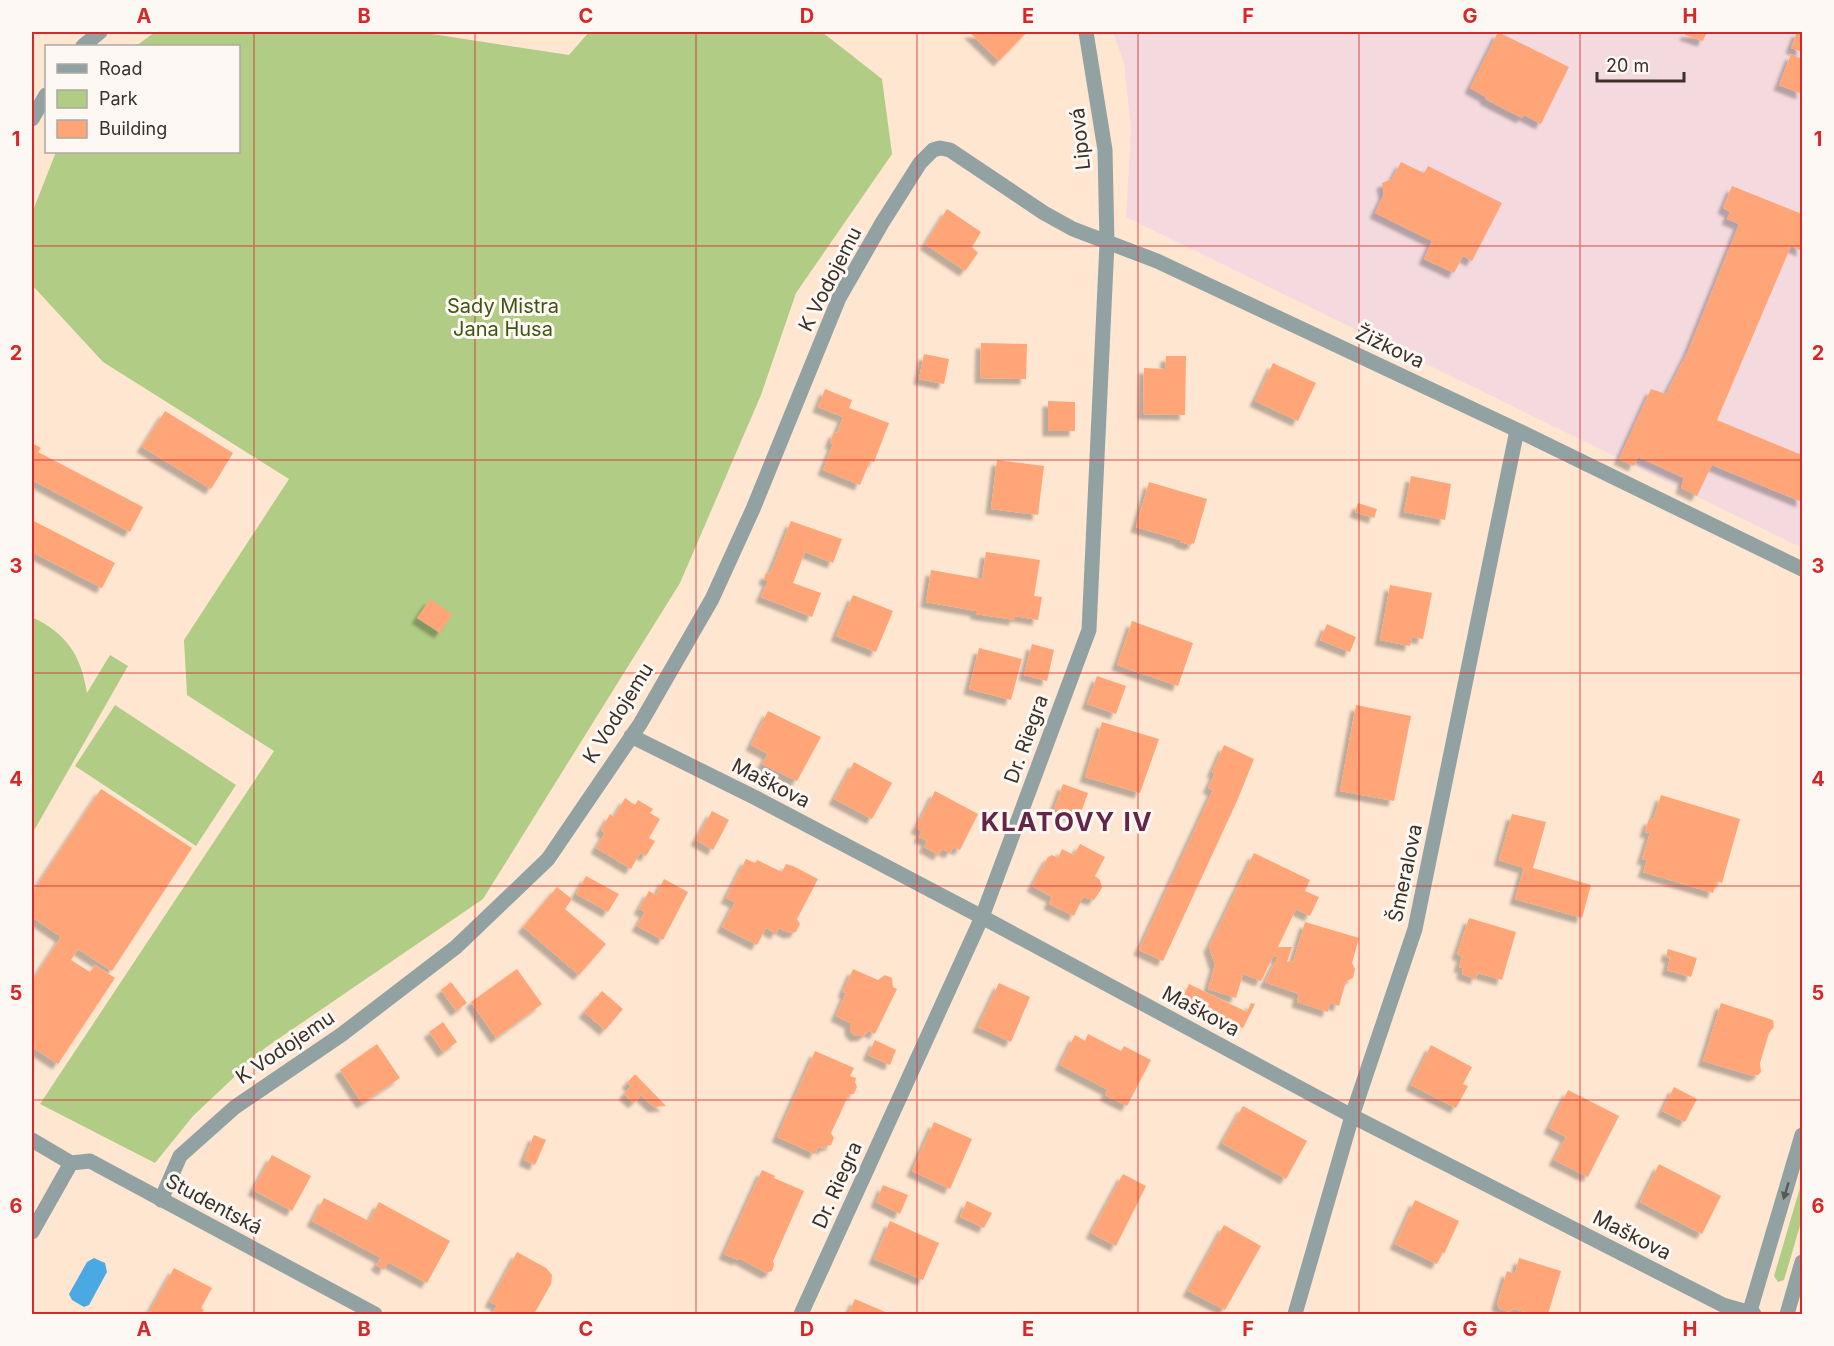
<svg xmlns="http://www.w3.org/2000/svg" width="1834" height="1346" viewBox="0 0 1834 1346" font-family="Inter,sans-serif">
  <defs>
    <filter id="shadow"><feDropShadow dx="-5.5" dy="5.5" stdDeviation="1.5" flood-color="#0004"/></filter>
  </defs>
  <rect width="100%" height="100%" fill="#ffe6d1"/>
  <path fill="#f4dadf" d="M1113,32H1802V548L1126,217L1131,129L1124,63Z"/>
  <path fill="#b1cc84" d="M155,32H419L569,55L589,32H822L882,79L892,154L796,293L761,395L680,583L483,899L265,1048L193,1116L155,1163L40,1104L274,751L187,695L184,640L289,479L103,362L32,285V213L56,152H238V46H136Z
    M32,617C67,634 81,655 87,693L110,655L128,666L32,834Z
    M115,705L236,785L196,846L75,766Z
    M1802,1181V1219L1784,1280L1778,1282L1774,1276Z"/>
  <path fill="#4aa9e3" d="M94,1258L105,1263L107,1272L89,1305L84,1307L72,1300L69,1294L87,1262Z"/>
  <path fill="#ffa577" filter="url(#shadow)" d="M969,32H1027L999,61Z
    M1498,32L1569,67L1541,124L1524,115L1522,118L1485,99L1486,97L1470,88Z
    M1686,32H1707L1703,41L1685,35Z
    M1797,32H1802V52L1791,48Z
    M1791,54L1802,59V94L1779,85Z
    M1401,162L1424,173L1428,166L1502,203L1472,261L1463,256L1454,273L1424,259L1432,241L1375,213L1384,194L1382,183L1392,179Z
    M1732,186L1802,214V251L1791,246L1717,420L1802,455V502L1712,465L1697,496L1681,488L1684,478L1638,457L1634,466L1619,459L1651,389L1666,394L1688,351L1739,224L1727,219L1730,212L1723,208Z
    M947,209L981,232L972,247L978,253L965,271L925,244Z
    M981,343L1027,344L1026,379L980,378Z
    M924,354L949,359L944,384L919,379Z
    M1166,356H1186L1185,415L1143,414L1144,368L1165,369Z
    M1273,363L1316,383L1298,421L1255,401Z
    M825,389L852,400L849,408L889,423L874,462L870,461L860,485L823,470L833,444L830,443L834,432L837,433L843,417L818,407Z
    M1048,401L1075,402V431H1048Z
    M165,411L233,453L211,489L142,447Z
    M32,443L41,448L38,452L143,507L130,532L32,480Z
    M997,460L1044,466L1038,515L991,509Z
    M1411,476L1451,484L1445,520L1404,512Z
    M1149,482L1207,499L1194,544L1192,543L1191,545L1180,542V540L1136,527Z
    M1358,503L1377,509L1374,518L1355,512Z
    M32,520L115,563L102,588L32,552Z
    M791,521L842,539L833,563L805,552L793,583L821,593L812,617L761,597L768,581L764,579L766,573L770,574Z
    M986,552L1040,560L1034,596L1042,597L1038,620L1015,616V620L976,614V611L926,602L931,570L982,579Z
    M1390,585L1432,593L1423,639L1412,637L1410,646L1380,640Z
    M853,595L893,611L876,652L836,636Z
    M430,599L452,614L440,633L417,618Z
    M1132,621L1193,643L1178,686L1117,665Z
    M1327,624L1356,637L1350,652L1320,640Z
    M1032,644L1054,650L1047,681L1024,675Z
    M979,648L1022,659L1011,700L969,689Z
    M1097,676L1126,686L1116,714L1087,704Z
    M1356,705L1411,716L1394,801L1340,791Z
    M768,711L821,737L797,781L762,764L768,754L751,745Z
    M1102,722L1159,739L1140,793L1085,777Z
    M1224,745L1254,759L1237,801L1163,961L1139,950L1213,790L1208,788L1215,773L1212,772Z
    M854,762L892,783L872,819L834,799Z
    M1063,784L1088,793L1079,818L1054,809Z
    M101,789L192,848L112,971L78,949L71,960L90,972L95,965L115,978L58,1064L32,1047V981L61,937L32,917V893Z
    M935,791L978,814L960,850L954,847L950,853L942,849L939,855L924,847L927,841L919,837L922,831L916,828Z
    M1661,795L1740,819L1722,883L1717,881L1713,893L1643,872L1647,860L1642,859L1650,833L1645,832L1649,819L1653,820Z
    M625,798L635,805L638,800L653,809L650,813L660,819L649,838L655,841L646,856L640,853L631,869L596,848L605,833L601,830L610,814L614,817Z
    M712,811L729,820L713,850L696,840Z
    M1512,814L1546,822L1533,868L1591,885L1582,918L1515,899L1524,868L1499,860Z
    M1080,844L1105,857L1095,876L1100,880L1102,888L1094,900L1083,897L1074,916L1049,904L1052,897L1032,886L1048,857L1052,855L1058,858L1062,849L1074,855Z
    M1254,853L1310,880L1305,891L1319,897L1310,916L1296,909L1278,947H1292L1287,962L1290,961L1293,962L1305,922L1359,938L1352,963L1355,969L1353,978L1346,981L1339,1006L1330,1003L1328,1012L1297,1002L1299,994L1265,982L1278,957H1273L1261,981L1243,974L1236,998L1208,989L1215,965L1209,947Z
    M746,859L755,863L757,860L782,872L786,864L793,866L818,879L797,919L800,924L796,932L789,933L779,928L776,934L766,928L757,945L722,927L735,902L726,898Z
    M586,876L619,894L608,912L576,894Z
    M664,879L688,892L663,940L637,926L645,912L639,909L649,891L656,895Z
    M557,887L572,899L565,909L606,944L579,975L523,927Z
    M1469,918L1516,932L1502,980L1478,973L1476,979L1462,974L1463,968L1459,967L1462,956L1457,954Z
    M1668,949L1697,958L1691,977L1667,970L1670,958L1666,956Z
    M517,969L542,1004L496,1038L471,1002Z
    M853,969L878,980L885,975L892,978L893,987L897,989L875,1034L869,1031L863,1036H855L850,1030V1023L836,1016L846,993L843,992Z
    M451,982L467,1003L456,1011L441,990Z
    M999,983L1030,997L1011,1042L978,1027Z
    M1189,984L1247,1012L1251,1003L1255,1004L1243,1028L1183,997Z
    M602,991L623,1009L605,1030L584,1012Z
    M1721,1003L1773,1020L1774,1027L1769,1033L1760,1063L1761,1072L1758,1075L1753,1076L1703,1061Z
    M443,1022L457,1042L443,1052L429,1032Z
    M1088,1034L1121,1051L1124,1046L1151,1060L1127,1106L1105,1095L1108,1090L1060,1065L1075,1035L1085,1041Z
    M875,1040L896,1050L890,1065L868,1055Z
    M377,1044L400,1078L362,1103L340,1070Z
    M1431,1045L1472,1067L1463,1084L1468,1086L1456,1108L1411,1085Z
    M815,1051L854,1068L850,1076L856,1078L855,1082L857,1087L854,1094H849L840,1114L831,1133L834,1138L831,1145L825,1146L824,1149L818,1147L815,1154L777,1137Z
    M635,1074L666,1106L654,1107L641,1095L634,1103L624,1094L631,1086L627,1083Z
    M1674,1087L1697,1099L1685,1122L1662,1111Z
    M1568,1090L1619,1116L1588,1177L1554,1160L1566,1137L1549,1128Z
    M1243,1106L1307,1141L1286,1179L1222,1143Z
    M934,1122L972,1139L950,1189L912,1171Z
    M534,1135L546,1140L535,1165L524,1160Z
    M272,1155L311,1176L292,1211L253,1190Z
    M1659,1164L1721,1196L1702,1234L1640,1202Z
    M762,1170L775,1176L774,1178L804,1191L773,1261L774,1265L772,1271L766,1273L739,1258L738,1260L724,1254Z
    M1123,1174L1146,1186L1116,1246L1091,1233Z
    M883,1185L908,1195L900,1214L876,1202Z
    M324,1198L369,1221L379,1202L450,1241L427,1283L388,1262L384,1270L376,1265L381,1258L312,1221Z
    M1415,1200L1459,1221L1444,1254L1443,1252L1437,1264L1395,1244Z
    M967,1201L992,1213L984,1228L960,1217Z
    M890,1221L939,1243L923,1280L874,1259Z
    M1224,1225L1261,1246L1225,1310L1188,1291Z
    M517,1252L546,1268L552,1275L551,1284L534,1314H492L497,1305L490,1302Z
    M1519,1258L1561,1271L1548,1314H1533L1514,1309L1509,1312L1500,1309L1497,1304L1507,1271L1515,1274Z
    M174,1268L212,1288L201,1308L204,1310L201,1314H148Z
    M855,1299L890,1314H848Z"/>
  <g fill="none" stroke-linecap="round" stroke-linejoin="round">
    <path stroke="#92a2a3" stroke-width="15" d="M83,46L100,32
      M32,119L46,95
      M631,736L756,798L982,917L1352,1116L1723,1305L1754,1314
      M32,1140L71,1163L90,1161L375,1314
      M161,1200L180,1156L235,1107L341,1035L456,947L548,859L640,724L712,599L753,509L839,298L882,223L920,163L933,150L940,148L950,150L1044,213L1073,229L1157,261L1517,430L1802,569
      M32,1232L71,1163
      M801,1314L982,917L1089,630L1107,243L1105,150L1086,32
      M1295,1314L1352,1116L1415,929L1517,430
      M1749,1314L1802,1135
      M1787,1314L1802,1262"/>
  </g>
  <defs><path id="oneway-solid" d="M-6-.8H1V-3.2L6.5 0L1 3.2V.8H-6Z" transform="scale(1.5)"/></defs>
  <use fill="#595953" href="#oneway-solid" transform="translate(1786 1191) rotate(107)"/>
  <path fill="none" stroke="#d62828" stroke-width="1.5" stroke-opacity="0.55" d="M254,32V1314M475,32V1314M696,32V1314M917,32V1314M1138,32V1314M1359,32V1314M1580,32V1314M32,246H1802M32,460H1802M32,673H1802M32,886H1802M32,1100H1802"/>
  <g text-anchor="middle" stroke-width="6" stroke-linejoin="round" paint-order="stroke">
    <g font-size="20" fill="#3a3128" stroke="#fdf8f3">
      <text transform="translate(1080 139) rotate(-96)" y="7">Lipová</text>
      <text transform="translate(830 279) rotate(-63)" y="7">K Vodojemu</text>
      <text transform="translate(1390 347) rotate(25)" y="7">Žižkova</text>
      <text transform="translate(618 713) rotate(-58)" y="7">K Vodojemu</text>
      <text transform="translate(1026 739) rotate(-70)" y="7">Dr. Riegra</text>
      <text transform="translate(771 783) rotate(27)" y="7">Maškova</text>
      <text transform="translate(1405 873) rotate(-78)" y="7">Šmeralova</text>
      <text transform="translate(1201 1011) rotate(28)" y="7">Maškova</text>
      <text transform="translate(285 1047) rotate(-34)" y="7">K Vodojemu</text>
      <text transform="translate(837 1185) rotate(-66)" y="7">Dr. Riegra</text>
      <text transform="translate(214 1204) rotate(28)" y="7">Studentská</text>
      <text transform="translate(1632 1235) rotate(27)" y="7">Maškova</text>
    </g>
    <g font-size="20" fill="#405514" stroke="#fdf8f3">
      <text x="503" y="313">Sady Mistra<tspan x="503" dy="23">Jana Husa</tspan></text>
    </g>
    <g font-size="26" font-weight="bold" letter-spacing="1.5" fill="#642546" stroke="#fdf8f3">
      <text x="1067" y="831">KLATOVY IV</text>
    </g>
  </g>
  <rect width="1834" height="1346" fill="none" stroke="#fdf8f3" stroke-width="66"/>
  <rect x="45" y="45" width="195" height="108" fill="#fdf8f3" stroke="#afa8a2" stroke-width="1.5"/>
  <rect x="57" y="64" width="30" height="9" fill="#92a2a3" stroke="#afa8a2" stroke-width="1.5"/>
  <text x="99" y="75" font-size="18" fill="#3a3128">Road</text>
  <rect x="57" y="90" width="30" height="18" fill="#b1cc84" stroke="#afa8a2" stroke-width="1.5"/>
  <text x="99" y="105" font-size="18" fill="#3a3128">Park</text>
  <rect x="57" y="120" width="30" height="18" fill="#ffa577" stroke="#afa8a2" stroke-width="1.5"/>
  <text x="99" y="135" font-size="18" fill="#3a3128">Building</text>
  <path d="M1597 72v9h87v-9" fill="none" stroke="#3a3128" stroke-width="3"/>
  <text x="1606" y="72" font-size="18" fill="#3a3128" stroke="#fdf8f3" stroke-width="4.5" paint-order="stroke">20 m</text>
  <rect x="33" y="33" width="1768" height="1280" fill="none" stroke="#d62828" stroke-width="2"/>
  <g font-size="20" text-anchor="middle" font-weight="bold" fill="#d62828">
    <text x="144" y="23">A</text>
    <text x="364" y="23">B</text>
    <text x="586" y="23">C</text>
    <text x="807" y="23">D</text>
    <text x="1028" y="23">E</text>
    <text x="1248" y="23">F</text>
    <text x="1470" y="23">G</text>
    <text x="1690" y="23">H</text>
    <text x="16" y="146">1</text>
    <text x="1818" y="146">1</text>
    <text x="16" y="360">2</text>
    <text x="1818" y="360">2</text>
    <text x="16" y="573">3</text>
    <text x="1818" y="573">3</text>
    <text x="16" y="786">4</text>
    <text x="1818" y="786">4</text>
    <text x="16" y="1000">5</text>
    <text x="1818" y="1000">5</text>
    <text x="16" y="1213">6</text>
    <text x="1818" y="1213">6</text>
    <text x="144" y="1336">A</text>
    <text x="364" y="1336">B</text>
    <text x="586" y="1336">C</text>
    <text x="807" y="1336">D</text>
    <text x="1028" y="1336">E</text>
    <text x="1248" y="1336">F</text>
    <text x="1470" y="1336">G</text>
    <text x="1690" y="1336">H</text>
  </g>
</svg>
